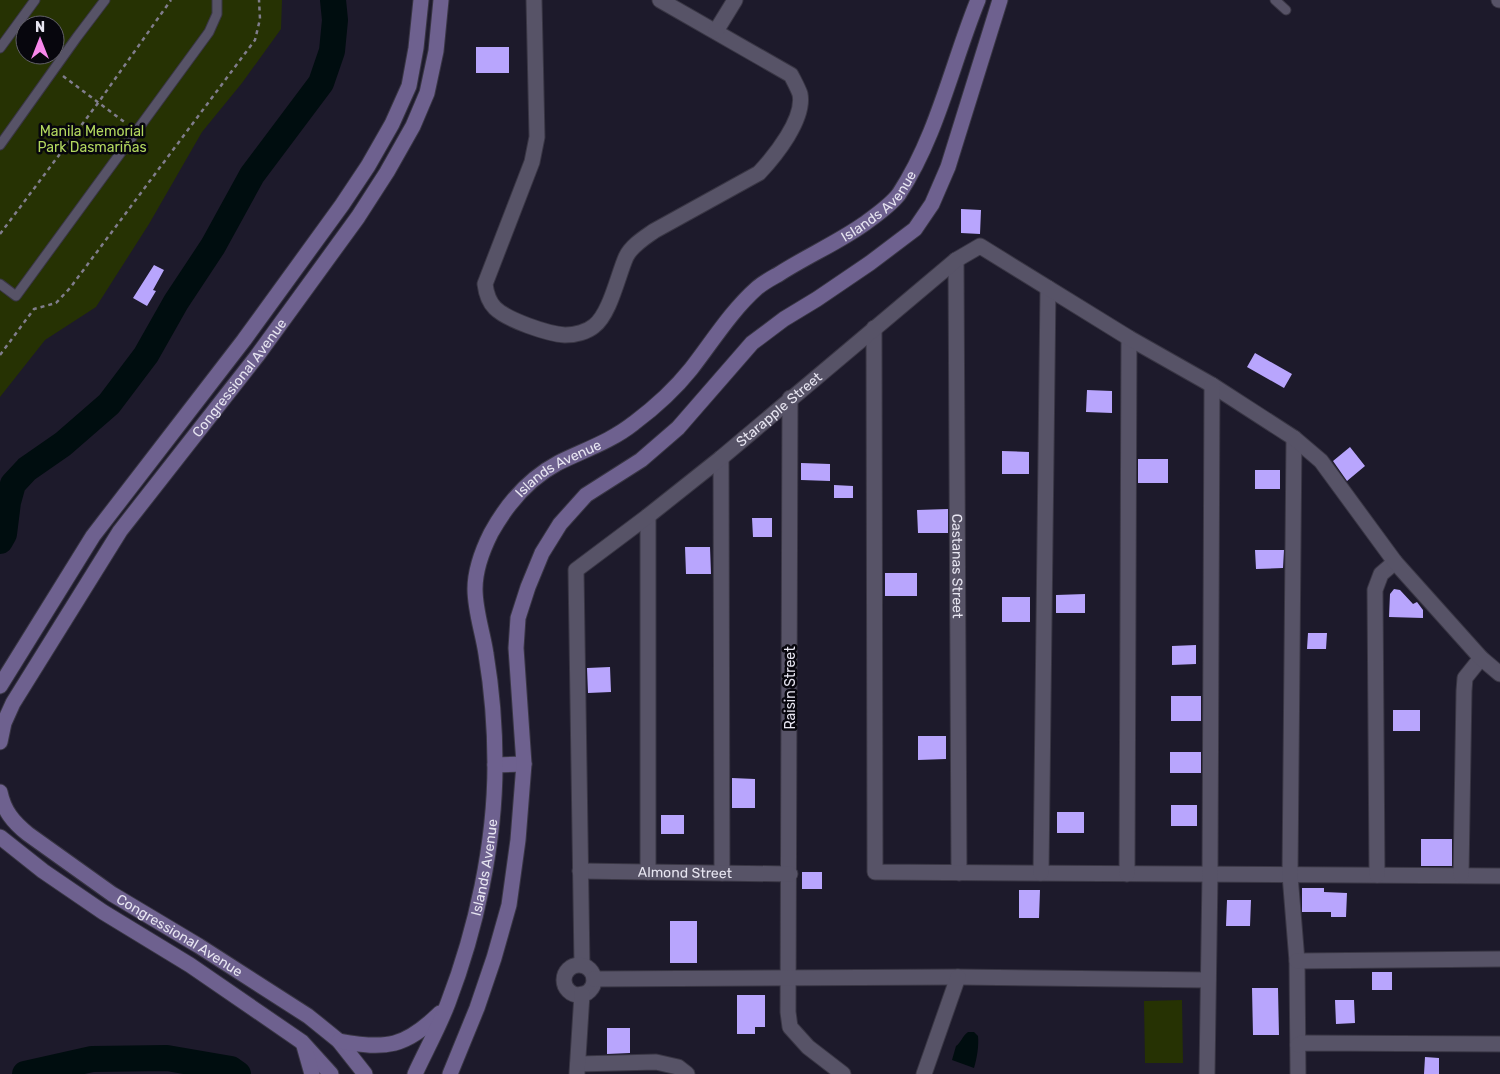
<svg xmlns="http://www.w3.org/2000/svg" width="1500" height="1074" viewBox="0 0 1500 1074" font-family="Rubik,sans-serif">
  <rect width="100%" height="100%" fill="#1d1a2b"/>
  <path fill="#263203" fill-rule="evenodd" d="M0,0H282L281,29L242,83L202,132L149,224L96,307L45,340L0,397ZM25,25H55V55H25Z
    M1182,1000L1183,1063H1145L1144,1001Z"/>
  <path fill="#000d0f" d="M968,1032H974L978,1036C979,1046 977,1058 974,1068L952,1060L956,1046C961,1043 962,1036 968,1032Z"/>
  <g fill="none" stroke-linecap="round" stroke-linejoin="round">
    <path stroke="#000d0f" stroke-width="26" d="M0,541L4,534L8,502L13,484L27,469L63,444L109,404L146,355L176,302L213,246L252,175L321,83L332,51L335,20L333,0
      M25,1074L92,1059L167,1058L231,1069L238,1074"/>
  </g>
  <path fill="#b8a5fd" d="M476,47H509V73H476Z
    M961,209L981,210L980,234L961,233Z
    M154,265L164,270L153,290L156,291L147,306L133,298Z
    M1255,353L1292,374L1284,388L1247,367Z
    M1087,390L1112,391V413L1086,412Z
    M1350,447L1365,466L1347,481L1333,461Z
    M1002,451L1029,452V474H1002Z
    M1138,459H1168V483H1138Z
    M801,463L830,464V481L801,480Z
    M1255,470H1280V489H1255Z
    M834,485L853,486V498H834Z
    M948,509V533H918L917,510Z
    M752,518H772V537H753Z
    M685,547H710L711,574H686Z
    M1255,550H1284L1283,568L1256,569Z
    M885,573H917V596H885Z
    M1394,589L1400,590L1413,604L1417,602L1423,610V618L1389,617L1390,594Z
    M1085,594V613H1056V595Z
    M1002,597H1030V622H1002Z
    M1308,633H1327L1326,649H1307Z
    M1196,645V664L1172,665V646Z
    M610,667L611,692L588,693L587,668Z
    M1171,696H1201V721H1171Z
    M1393,710H1420V731H1393Z
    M918,736H946V759L918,760Z
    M1170,752H1201V773H1170Z
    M732,778L755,779V808H732Z
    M1171,805H1197V826H1171Z
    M1057,812H1084V833H1057Z
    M661,815H684V834H661Z
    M1421,839H1452V866H1421Z
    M802,872H822V889H802Z
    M1302,888H1324V892L1347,893L1346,917H1331V912H1302Z
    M1019,890H1040L1039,918H1019Z
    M1227,900H1251L1250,926H1226Z
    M670,921H697V963H670Z
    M1372,972H1392V990H1372Z
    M1252,988H1278L1279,1035H1253Z
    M737,995H765V1027H755V1034H737Z
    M1335,1000H1354L1355,1023L1336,1024Z
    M607,1028H630V1053L607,1054Z
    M1425,1057L1439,1058V1074H1424Z"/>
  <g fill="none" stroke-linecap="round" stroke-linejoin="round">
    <g stroke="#393644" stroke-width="11">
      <path id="lane" d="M1275,0L1286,10
        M0,48L35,0
        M0,145L77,37L105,0
        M0,284L16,296L209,32L217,14V0"/>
    </g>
    <g stroke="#393644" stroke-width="17">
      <g id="street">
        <path d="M534,0L537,137L532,162L485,284C486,292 488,301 495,308C507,320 548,334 565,335C575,335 587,332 594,326C610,314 618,275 626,257C631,246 644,238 654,231L759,173C775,156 805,119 800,94C798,88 794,81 791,75L660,0"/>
        <path d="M1499,0H1500"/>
        <path d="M716,31L735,0"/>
        <path id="s1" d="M956,260L959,873"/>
        <path d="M874,328L875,872L1500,876"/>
        <path d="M790,398L788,1012L790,1027L808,1047L843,1074"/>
        <path d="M1294,438L1290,875L1297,961L1298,1074"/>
        <path d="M721,458L722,873"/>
        <path d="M648,516V872"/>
        <path id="s2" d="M580,871L790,874"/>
        <path d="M1041,873L1048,288"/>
        <path d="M1127,874L1129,338"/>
        <path d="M1377,875L1375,590L1381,574L1395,562"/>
        <path d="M1461,875L1464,691L1465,678L1481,658"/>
        <path d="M1297,961L1500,959"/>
        <path id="s3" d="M582,965L576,570L648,516L721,458L956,260L980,246L1129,338L1212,385L1294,438L1321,461L1395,562L1481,658L1500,674"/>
        <circle cx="579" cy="980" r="15"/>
        <path d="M594,979L958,977L1208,980"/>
        <path d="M1298,1045L1302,1043L1500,1044"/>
        <path d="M578,1064L656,1062L678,1067L687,1074"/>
        <path d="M577,1073L582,994"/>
        <path d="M924,1074L958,977"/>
        <path d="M1207,1074L1210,874L1212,385"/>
      </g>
    </g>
    <g stroke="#393644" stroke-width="17">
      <g id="secondary">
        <path d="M0,686L93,536L244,340L342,205L368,166L392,124L409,86L416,48L421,0"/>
        <path id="s4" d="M0,742L4,723L13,703L120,531L257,356L358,217L387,172L413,126L427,93L436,51L441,0"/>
        <path d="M495,765L524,764"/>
        <path id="s5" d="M0,792C4,811 13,822 28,834L112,894L199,946L308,1016L339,1041L365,1074"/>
        <path d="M0,837L43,871L103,912L190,965L302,1042L331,1074"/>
        <path d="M339,1041C387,1050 405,1047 440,1013"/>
        <path d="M304,1046L312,1074"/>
        <path id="s6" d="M415,1074C426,1050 439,1027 448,1003C476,930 495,844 495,765C495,729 492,690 486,654C483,633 475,611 475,589C475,571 483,549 491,533C507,504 528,479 558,463C584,450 610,442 634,423C654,408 675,389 691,369C712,342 731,311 757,288C764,282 772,278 779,274C807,256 837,243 864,224C875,216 891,205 899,194C937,136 952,64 978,0"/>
        <path d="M450,1074L477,1008L494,958L509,905L518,840L524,764L516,648L518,618L528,587L542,553L560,524L586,495L641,460L678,428L752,343L784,319L817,299L870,263L915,229L932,204L948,167L1000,0"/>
      </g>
    </g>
    <path stroke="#807d8c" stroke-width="2.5" stroke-dasharray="4 4" stroke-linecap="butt" d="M63,76L127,124
      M0,234L98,103L171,0
      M0,355L34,309L56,303L70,288L255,40L260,19L259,0"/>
    <use href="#lane" stroke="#575367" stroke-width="9"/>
    <use href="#street" stroke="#575367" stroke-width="15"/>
    <use href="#secondary" stroke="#6e618f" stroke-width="15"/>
  </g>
  <g text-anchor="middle" stroke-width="5" stroke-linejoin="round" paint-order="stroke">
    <g font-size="14" fill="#b3d85f" stroke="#07060d">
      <text x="92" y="136">Manila Memorial<tspan x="92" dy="16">Park Dasmariñas</tspan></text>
    </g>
    <g font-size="14" fill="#e7e5f1" stroke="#07060d">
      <text dy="5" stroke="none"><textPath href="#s6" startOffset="1074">Islands Avenue</textPath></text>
      <text dy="5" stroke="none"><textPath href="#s4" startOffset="438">Congressional Avenue</textPath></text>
      <text dy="5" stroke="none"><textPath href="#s3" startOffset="654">Starapple Street</textPath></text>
      <text dy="5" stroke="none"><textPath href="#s6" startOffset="654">Islands Avenue</textPath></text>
      <text dy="5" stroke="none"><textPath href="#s1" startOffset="306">Castanas Street</textPath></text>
      <text transform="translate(790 688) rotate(-90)" y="5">Raisin Street</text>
      <text dy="5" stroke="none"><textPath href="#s6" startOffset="219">Islands Avenue</textPath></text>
      <text dy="5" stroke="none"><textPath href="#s2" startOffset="105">Almond Street</textPath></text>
      <text dy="5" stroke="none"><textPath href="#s5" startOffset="234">Congressional Avenue</textPath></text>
    </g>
  </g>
  <g transform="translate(40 40)"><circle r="24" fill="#07060d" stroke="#615f68"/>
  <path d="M0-4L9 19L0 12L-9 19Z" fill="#f888eb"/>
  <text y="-8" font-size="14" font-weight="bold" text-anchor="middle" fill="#e7e5f1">N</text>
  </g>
</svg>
